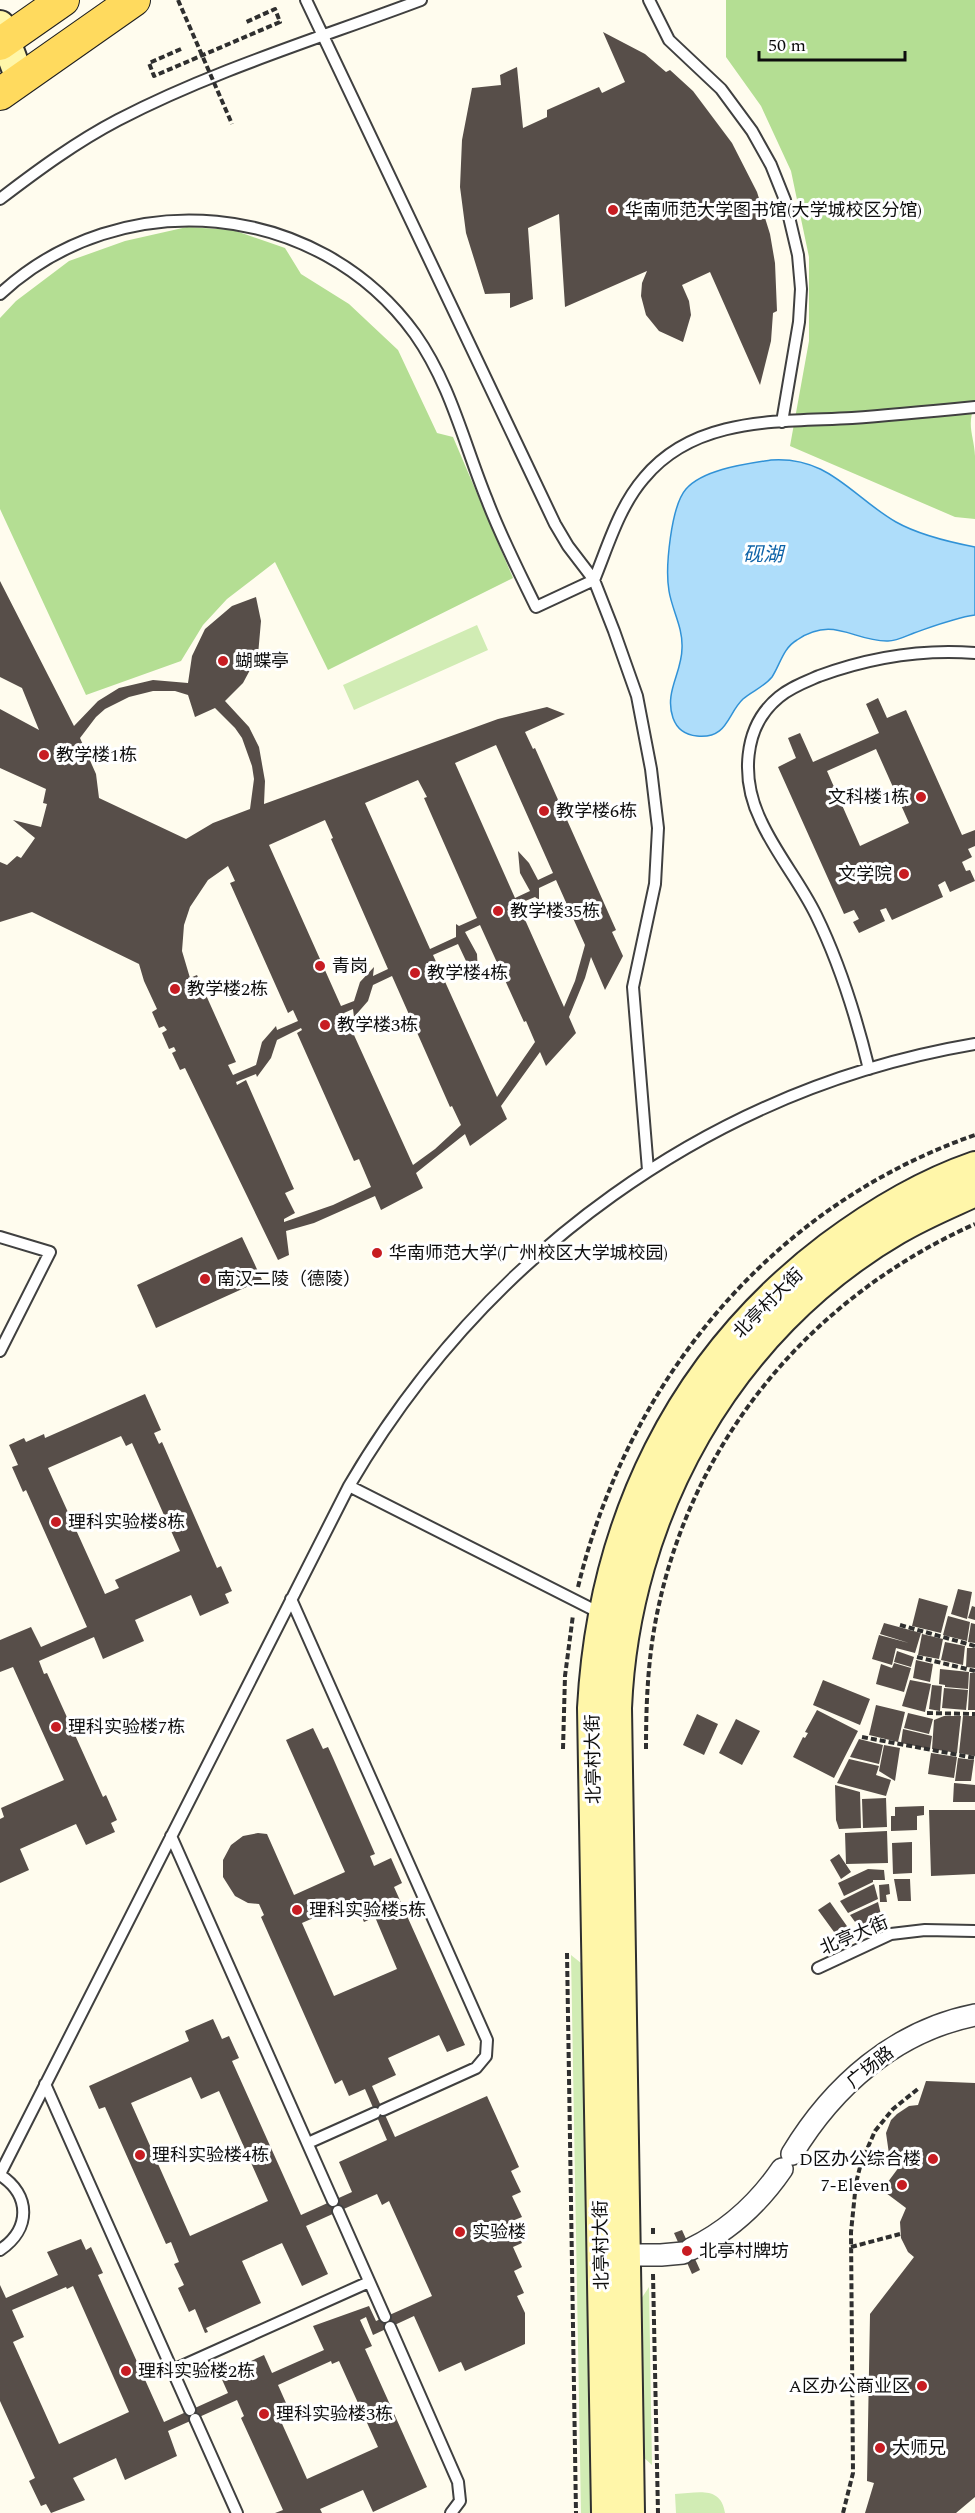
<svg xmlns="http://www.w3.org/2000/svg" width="975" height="2513" viewBox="0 0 975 2513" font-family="Spectral,'Noto Sans SC',serif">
  <rect width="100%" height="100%" fill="#fffcee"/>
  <path fill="#d1ecb4" d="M477,625L488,650L354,710L343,685Z
    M571,1955L586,1967L593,2513H581Z
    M649,2287L652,2465L642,2456L641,2299Z
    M675,2494C697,2493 721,2485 725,2513H676Z"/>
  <path fill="#b4de93" d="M726,0H975V404C966,426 974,435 975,456C975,477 975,498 975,519L955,517L790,446L809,341V257L791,171L761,106L726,57Z
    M187,227L233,230L285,248L301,274L349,304L398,350L437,433L453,437L513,578L328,670L275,562L227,599L203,625L181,661L86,695L0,509V318L16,301L69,261L125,241Z"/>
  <path fill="#aeddfa" stroke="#3192d6" stroke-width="1.5" d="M771,460C829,456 851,496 896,522C919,535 949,542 975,547V615C954,618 934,626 914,633C906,636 897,641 888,641C854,642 834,615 797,640C783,648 780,665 772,677C764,687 752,691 743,699C727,714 728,739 697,736C685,735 677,729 673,718C664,692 682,673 682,648C683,627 672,610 669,591C665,568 671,506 686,489C704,469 746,464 771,460Z"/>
  <path fill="#574e49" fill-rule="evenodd" d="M603,32L645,54L666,72L670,70L693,91L732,143L757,192L770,234L775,263L777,311L773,313L771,341L760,385L710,272L682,285L689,301L691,315L683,342L659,331L646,315L641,296L642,283L647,271L565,307L559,214L528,228L533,299L510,308V293L485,294L466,233L460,187L462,140L472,88L501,85L500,75L517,67L523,128L547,117V110L599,87L602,93L625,82Z
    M0,581L74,726L98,701L119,688L153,680L188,683L192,656L205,629L232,606L256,597L261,621L258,655L243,683L225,701L249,727L259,747L265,781L264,804L498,719L547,707L565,714L525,732L533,749L535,748L616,930L612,932L623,956L605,990L591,957L585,978L569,1017L576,1033L546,1066L540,1052L501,1106L507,1119L470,1146L465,1134L416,1173L423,1188L381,1210L375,1196L314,1223L286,1231L289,1255L278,1260L185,1068L180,1070L172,1053L176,1051L174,1047L169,1049L162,1033L167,1030L164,1026L159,1028L152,1012L157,1009L144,981L139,964L32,912L0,922V862L7,865L17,856L21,858L35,838L13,820L41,827L47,804L43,803L46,789L0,768V709L39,730L22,688L0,677ZM153,691H175L188,695L195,717L215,708L235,728L242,738L252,766L254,779L250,809L213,823L186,839L99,798L96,774L80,738L96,717L105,709L129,697ZM496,745L553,873L538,880L529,863L518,851L520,873L530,891L515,898L455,763ZM418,780L427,797L424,798L477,918L459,926L456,924V937L430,949L365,803ZM325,820L333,838L331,839L388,969L373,976L374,967L360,982L354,1001L341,1006L269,845ZM228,866L235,881L230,883L288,1013L293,1010L298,1021L277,1030L276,1026L262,1042L256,1065L233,1075L228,1065L236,1062L197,975L190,978L182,951L184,925L190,907L208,880ZM556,880L585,945L575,981L564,1007L518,904L535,897L539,900V888ZM480,925L524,1022L526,1021L535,1042L497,1097L433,955L458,944L466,961L478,974L477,954L465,932ZM392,976L450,1107L452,1106L461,1125L435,1149L413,1165L344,1013L353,1009L354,1017L368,1001L373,985ZM301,1028L302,1030L297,1033L354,1161L359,1159L371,1187L333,1205L284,1222V1219L295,1213L285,1193L294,1189L246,1080L237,1085L236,1082L256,1074L257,1077L271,1058L277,1040Z
    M878,698L887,718L906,710L962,835L975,830V846L968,849L972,857L962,862L966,871L970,870L975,881L950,892L945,881L938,885L943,897L892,920L886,908L880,910L885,921L859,933L853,922L859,919L854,910L844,914L778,767L796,758L788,738L800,733L813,762L879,733L866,704ZM876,749L909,823L860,846L827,771Z
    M242,1237L262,1280L156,1328L137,1285Z
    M145,1394L161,1430L154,1433L159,1444L162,1442L217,1568L221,1566L232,1591L225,1594L229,1603L200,1616L191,1595L135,1620L144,1641L103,1659L94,1637L39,1661L44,1674L47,1673L103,1797L106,1795L117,1820L111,1823L115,1832L86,1845L76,1824L20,1849L29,1870L0,1883V1819L4,1817L1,1808L64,1780L13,1667L0,1672V1640L31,1627L41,1647L87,1627L26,1490L23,1492L12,1467L18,1465L9,1445L24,1438L26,1442L44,1434L45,1438ZM121,1436L126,1446L132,1443L180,1551L115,1580L119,1588L105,1594L48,1468Z
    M958,1589L972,1592L967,1619L951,1614Z
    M919,1598L948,1606L941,1633L912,1626Z
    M972,1606L975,1607V1620L968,1618Z
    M948,1616L970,1622L967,1641L943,1635Z
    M884,1623L921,1633L915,1653L896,1648L892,1665L872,1659L879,1635L909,1643L880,1634Z
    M971,1623L975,1624V1643L968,1642Z
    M922,1634L943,1639L939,1659L918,1655Z
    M945,1642L965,1646L963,1665L941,1660Z
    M967,1648H975V1668L966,1667Z
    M897,1651L914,1657L911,1667L894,1662Z
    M916,1660L933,1664L930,1682L913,1678Z
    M894,1663L911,1668L904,1692L876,1684L881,1664L892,1668Z
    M940,1669L969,1672L968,1689L945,1687V1685L939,1684Z
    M970,1673H975V1710H968Z
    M823,1680L870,1699L860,1725L813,1705Z
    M910,1680L931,1684L925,1712L902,1706Z
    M932,1685L942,1686L940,1711L929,1709Z
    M944,1688L968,1690L966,1710L942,1708Z
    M876,1705L905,1712L898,1742L869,1735Z
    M817,1710L858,1731L834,1778L793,1757L803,1737L805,1738L808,1733L805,1732Z
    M908,1713L933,1719L929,1734L904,1728Z
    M697,1714L718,1724L704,1755L683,1745Z
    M944,1716H961L957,1753L932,1749L934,1720Z
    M963,1716H975V1756L959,1753Z
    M736,1719L760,1731L742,1765L719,1753Z
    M313,1728L323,1749L328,1747L333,1758L375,1854L370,1856L374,1866L391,1858L402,1883L394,1887L465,2045L447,2052L439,2035L388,2058L396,2075L372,2086L395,2137L487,2096L519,2167L511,2171L521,2192L512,2196L522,2217L512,2221L522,2243L513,2247L522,2267L514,2271L524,2293L517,2296L525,2313V2344L465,2371L461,2362L439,2372L414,2316L373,2335L366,2317L360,2320L372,2346L365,2349L427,2487L373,2512L363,2490L320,2509L322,2513H275L283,2510L241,2418L244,2416L237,2400L168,2431L177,2456L125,2480L116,2458L73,2478L85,2500L51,2513L46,2504L41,2506L29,2481L35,2478L0,2401V2285L6,2298L58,2275L47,2252L81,2239L86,2250L91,2247L103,2273L98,2275L164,2422L228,2393L220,2375L264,2355L272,2373L324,2350L313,2326L369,2306L376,2321L432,2296L389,2201L382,2205L377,2194L306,2226L328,2274L302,2286L282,2243L242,2261L261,2303L206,2328L208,2332L205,2333L195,2309L189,2312L178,2288L184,2285L174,2264L179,2262L171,2242L166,2244L105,2107L99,2109L89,2086L189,2041L185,2031L213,2019L222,2039L229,2036L239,2058L232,2061L301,2215L352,2192L339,2162L387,2140L365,2089L349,2096L342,2080L335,2084L261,1917L264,1915L259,1904L248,1903L235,1896L223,1877V1860L231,1845L243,1836L258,1833L267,1834L294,1895L345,1872L286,1740ZM354,1900L364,1922L375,1917L397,1969L334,1996L302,1923ZM191,2077L201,2099L219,2091L268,2201L190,2236L131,2103ZM73,2286L129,2412L59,2444L13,2342L24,2337L12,2310L66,2287L67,2289ZM331,2361L332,2364L339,2361L378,2447L307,2479L279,2417L290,2412L278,2385Z
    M903,1729L932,1736L930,1749L901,1743Z
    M859,1739L883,1745L879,1764L850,1757Z
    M884,1745L900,1748L895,1781L879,1771Z
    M931,1753L957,1757L954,1778L928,1774Z
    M958,1758L974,1760L971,1781H955Z
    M849,1759L879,1766L876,1775L891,1780L886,1796L837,1783Z
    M954,1783L975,1785V1802H953Z
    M835,1785L860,1792L861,1828L839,1829L836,1820Z
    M886,1798L887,1827L863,1828L862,1799Z
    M924,1806V1815L917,1816V1830L891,1831V1816H895V1807Z
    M929,1810H975V1874L931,1876Z
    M887,1831L888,1863L846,1864L845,1833Z
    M912,1842V1873L893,1874L892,1843Z
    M839,1854L851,1872L841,1879L830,1860Z
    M868,1869L884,1870L885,1880H873V1882L844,1896L838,1883Z
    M894,1879H910L911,1901H898Z
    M874,1884L878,1899L848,1913L840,1901Z
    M889,1884L890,1894L886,1895L887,1902H880L879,1885Z
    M830,1902L856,1939L845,1947L818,1910Z
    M878,1902L883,1923L863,1933L850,1915Z
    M926,2081L975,2083V2497L956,2513H865L874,2483L867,2481L870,2314L914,2257L908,2252L901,2238L900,2222L906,2208L882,2190L899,2167L889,2154L886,2133L891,2120L897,2114L909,2106L918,2105Z
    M682,2230L700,2270L692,2274L674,2233Z"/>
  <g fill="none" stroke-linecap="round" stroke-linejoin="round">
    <g stroke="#404040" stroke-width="14">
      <path id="lane" d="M306,0L555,524L568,546L594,580L614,631L637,696L651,769L658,828L655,884L633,987L648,1170
        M649,0L669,40L721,89L752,131L771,165L785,200L798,255L801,289L799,322L782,422
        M0,199C38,170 76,142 118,120C214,70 320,38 421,0
        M0,294C121,182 318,200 415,334C451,385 464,444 487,500C501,537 519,572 536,607L594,580C608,546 619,507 644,478C695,416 779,422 852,418C893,415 934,411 975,407
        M869,1069C856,1016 840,964 816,915C800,882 776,854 761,821C741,780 742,727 779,697C791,687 805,682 819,676C868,658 923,649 975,653
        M0,1237L50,1252L0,1351
        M349,1486L602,1614
        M291,1599L487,2040L486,2056L476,2068L383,2110
        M171,1836L333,2201
        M818,1968L891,1934L925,1930L975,1931
        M45,2084L190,2410
        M308,2143L375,2113
        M0,2174L349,1486C484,1255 709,1089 975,1044
        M0,2175C31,2195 31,2229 0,2250
        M338,2211L385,2317
        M390,2327L458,2482L460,2501L451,2513
        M173,2370L369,2282
        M195,2419L237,2513"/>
    </g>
    <g stroke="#404040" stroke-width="24">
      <path id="street" d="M792,2154C833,2086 895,2031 975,2015
        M691,2249C730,2230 758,2204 782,2169
        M612,2255H661L683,2253"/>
    </g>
    <g stroke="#2f2f2f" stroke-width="32">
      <path id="secondary" d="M0,25L20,79
        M606,2513L592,1708C602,1523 680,1360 829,1247C873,1214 923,1184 975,1166
        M630,2513L617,1708C625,1515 727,1329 897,1230C922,1215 949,1204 975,1192"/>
    </g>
    <g stroke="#1e1e1e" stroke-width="34">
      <path id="primary" d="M0,44L63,0
        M0,94L134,0"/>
    </g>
    <path stroke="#2f2f2f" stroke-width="4" stroke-dasharray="6 3" stroke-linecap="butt" d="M181,49L149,63L154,76L280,22L275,9L244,23
      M578,1587C628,1381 771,1206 975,1135
      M900,1625L975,1646
      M917,1657L975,1671
      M927,1713L975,1714
      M862,1737L975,1758
      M563,1749L565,1676L573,1615
      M646,1749C646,1701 648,1655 658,1609C695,1435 814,1296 975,1224
      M567,1953L576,2513
      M653,2228V2236
      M851,2247L900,2234
      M653,2274L658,2513
      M843,2513L853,2473L851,2232L856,2183L861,2163L875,2131L893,2109L919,2088"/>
    <use href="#lane" stroke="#fff" stroke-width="10"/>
    <use href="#street" stroke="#fff" stroke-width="21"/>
    <use href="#secondary" stroke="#fff6a9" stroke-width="28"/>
    <use href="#primary" stroke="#ffda5e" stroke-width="32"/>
    <path stroke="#2f2f2f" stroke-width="4" stroke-dasharray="6 3" stroke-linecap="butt" d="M178,0L232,124"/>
  </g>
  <g fill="#c71c22" stroke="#fff" stroke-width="2">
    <circle cx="613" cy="210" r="6"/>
    <circle cx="223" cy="661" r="6"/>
    <circle cx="44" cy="755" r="6"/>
    <circle cx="921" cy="797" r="6"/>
    <circle cx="544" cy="811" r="6"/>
    <circle cx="904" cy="874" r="6"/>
    <circle cx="498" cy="911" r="6"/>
    <circle cx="320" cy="966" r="6"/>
    <circle cx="415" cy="973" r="6"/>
    <circle cx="175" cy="989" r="6"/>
    <circle cx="325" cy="1025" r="6"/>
    <circle cx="377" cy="1253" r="6"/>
    <circle cx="205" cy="1279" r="6"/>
    <circle cx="56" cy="1522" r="6"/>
    <circle cx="56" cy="1727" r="6"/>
    <circle cx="297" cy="1910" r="6"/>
    <circle cx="140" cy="2155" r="6"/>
    <circle cx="933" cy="2159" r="6"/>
    <circle cx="902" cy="2185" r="6"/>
    <circle cx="460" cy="2232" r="6"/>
    <circle cx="687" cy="2251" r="6"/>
    <circle cx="126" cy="2371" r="6"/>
    <circle cx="922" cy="2386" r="6"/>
    <circle cx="264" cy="2414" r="6"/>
    <circle cx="880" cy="2448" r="6"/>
  </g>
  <g text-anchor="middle" stroke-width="6" stroke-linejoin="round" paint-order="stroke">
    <g font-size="18" fill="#0d0d0d" stroke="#fff" text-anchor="start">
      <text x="625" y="216">华南师范大学图书馆(大学城校区分馆)</text>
      <text x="235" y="667">蝴蝶亭</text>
      <text x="56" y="761">教学楼1栋</text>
      <text x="909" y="803" text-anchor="end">文科楼1栋</text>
      <text x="556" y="817">教学楼6栋</text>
      <text x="892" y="880" text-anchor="end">文学院</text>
      <text x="510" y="917">教学楼35栋</text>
      <text x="332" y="972">青岗</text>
      <text x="427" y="979">教学楼4栋</text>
      <text x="187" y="995">教学楼2栋</text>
      <text x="337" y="1031">教学楼3栋</text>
      <text x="389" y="1259">华南师范大学(广州校区大学城校园)</text>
      <text x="217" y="1285">南汉二陵（德陵）</text>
      <text x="68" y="1528">理科实验楼8栋</text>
      <text x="68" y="1733">理科实验楼7栋</text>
      <text x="309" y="1916">理科实验楼5栋</text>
      <text x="152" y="2161">理科实验楼4栋</text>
      <text x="921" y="2165" text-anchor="end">D区办公综合楼</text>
      <text x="890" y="2191" text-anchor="end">7-Eleven</text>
      <text x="472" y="2238">实验楼</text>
      <text x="699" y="2257">北亭村牌坊</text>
      <text x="138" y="2377">理科实验楼2栋</text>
      <text x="910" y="2392" text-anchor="end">A区办公商业区</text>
      <text x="276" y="2420">理科实验楼3栋</text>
      <text x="892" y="2454">大师兄</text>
    </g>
    <g font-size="18" fill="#0d0d0d" stroke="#fff">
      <text transform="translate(768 1303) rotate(-45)" y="6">北亭村大街</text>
      <text transform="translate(593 1759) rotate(-91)" y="6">北亭村大街</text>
      <text transform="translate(854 1935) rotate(-23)" y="6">北亭大街</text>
      <text transform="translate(870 2067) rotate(-39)" y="6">广场路</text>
      <text transform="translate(601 2245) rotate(-91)" y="6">北亭村大街</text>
    </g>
    <g font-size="20" font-style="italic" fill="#0e63a8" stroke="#fff">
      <text x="763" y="561">砚湖</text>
    </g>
  </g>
  <path d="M759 51v9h146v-9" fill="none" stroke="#0d0d0d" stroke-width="3"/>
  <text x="768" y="51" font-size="18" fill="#0d0d0d" stroke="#ffffff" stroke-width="4.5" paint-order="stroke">50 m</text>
</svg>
